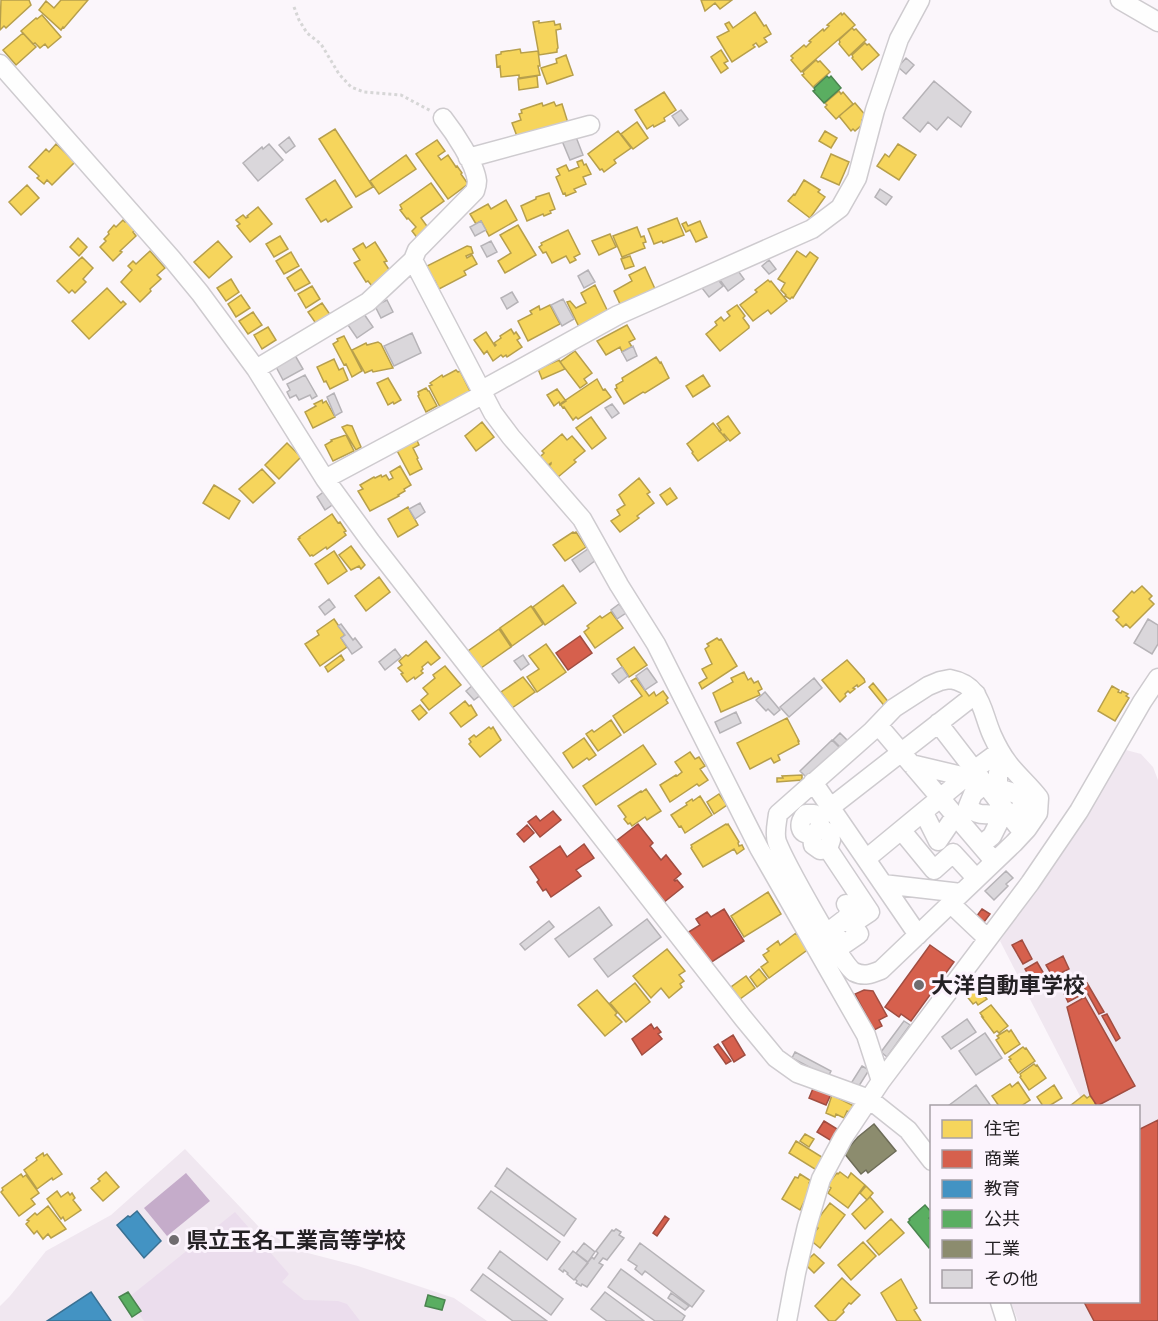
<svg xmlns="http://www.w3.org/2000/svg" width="1158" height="1321" viewBox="0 0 1158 1321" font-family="'Space Grotesk','Noto Sans JP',sans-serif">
  <rect width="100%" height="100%" fill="#fbf6fb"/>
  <path fill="#f0e7f0" d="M1126,750L1141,754L1153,767L1158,780V1321H1018L1011,1302H1138V1106H1085L1000,941Z
    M185,1149L261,1229L300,1251L358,1266L454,1298L487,1321H0V1306L10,1296L46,1251L111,1215Z"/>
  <path fill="#ebdded" d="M235,1212L289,1274L282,1282L304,1300L338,1301L347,1304L360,1321H144L128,1298Z"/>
  <path fill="#c5acca" d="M186,1173L210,1201L167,1236L144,1208Z"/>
  <path fill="#f6d55c" stroke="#b79f4b" stroke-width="1.5" d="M1,0H29L31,5L6,28L4,26L0,30Z
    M61,0H88L64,28L63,27L61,30L39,10L46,1L54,8Z
    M701,0H732L720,9L715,3L705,11Z
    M755,12L764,26L766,25L771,34L764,38L767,42L759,47L756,43L753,45L755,47L732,62L717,37L729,31L725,24L729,22L733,28Z
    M841,13L842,15L844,13L855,25L801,72L791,60L793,58L791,56L804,45L806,47L811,42L809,41L823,29L824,31L829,26L827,25Z
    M42,15L61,37L48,48L45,44L40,48L35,43L33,44L21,31L36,18L37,19Z
    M539,21V23L554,21L555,25L560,24L561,29L556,30L558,48L557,49V52L539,55L533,22Z
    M852,28L854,30L856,29L866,40L849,56L839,44L840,42L839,40Z
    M23,33L36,47L16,65L3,50Z
    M865,43L867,45L869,44L879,55L862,70L852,58L853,57L852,55Z
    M520,49L521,53L538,51L540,66H538L540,75L519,78V75L501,77L500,66L497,67L496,55L501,54V52Z
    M721,50L728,61L724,63L728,68L721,73L711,57Z
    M566,55L573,75L547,84L541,68L557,63L556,59Z
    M816,60L818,62L820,61L830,72L813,87L802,75L804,74L803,72Z
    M537,76L538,87L519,90L518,79Z
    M839,91L841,94L843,92L853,104L836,119L825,107L827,105L825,103Z
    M664,92L676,110L664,118L665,121L654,127L653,125L647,129L635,110Z
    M554,102L556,106L562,104L568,123L518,139L512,123L521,120L519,114L522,113L521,110L542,103L543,106Z
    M855,103L867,117L862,120L864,123L855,131L853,129L851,131L839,116Z
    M637,122L648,138L633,149L621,134Z
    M335,129L373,187L356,197L319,139Z
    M618,131L631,148L614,160L616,163L604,172L602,169L600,170L588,154Z
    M825,131L837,138L831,148L819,141Z
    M437,140L445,151L438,156L441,160L448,155L456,167L457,166L462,173L461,174L468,184L448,199L416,154Z
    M56,144L75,162L52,185L47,180L44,184L37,178L39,176L29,167L46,149L49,152Z
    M898,144L916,155L899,180L877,166L885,154L889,157Z
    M831,154L849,162L839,185L821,177Z
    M406,155L416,169L379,194L370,181Z
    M582,160L584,165L586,164L591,174L583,177L586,184L574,189L576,192L566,196L565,193L563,194L556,177L560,175L557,169L566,165L569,171L579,167L577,162Z
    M335,180L352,207L328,222L326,219L321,222L306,199Z
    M804,180L820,190L818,192L825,197L810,218L788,201L794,194L795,195Z
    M431,183L444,201L421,218L429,229L418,239L412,231L416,227L408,218L407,219L400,210L402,209L400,205Z
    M27,185L39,198L21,215L9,202Z
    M549,193L555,209L550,211L551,213L544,216L543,214L527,221L521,206L536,199V197Z
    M506,200L517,220L489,236L481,221L476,224L470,214L488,204L491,209Z
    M258,207L272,224L250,242L237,226L240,224L236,220L243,215L246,218L248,217L247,216Z
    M677,218L684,235L663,243L662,241L654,244L648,229Z
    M129,219L137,228L133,232L136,236L120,251L122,252L113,261L100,247L106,241L104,239L109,234L108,232L114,225L116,227L123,220L125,222Z
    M700,221L707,237L696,242L690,230L686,232L682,224L686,222L688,226Z
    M518,225L536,255L505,273L498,261L511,253L500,235Z
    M637,227L641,237L644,236L646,242L643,243L645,248L622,257L613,236Z
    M568,230L580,254L574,257L576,260L570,263L566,256L552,263L546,252L543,253L539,247L542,245L541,243Z
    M610,234L616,247L599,255L592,241Z
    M280,236L288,249L274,257L266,244Z
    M78,238L87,247L79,256L70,247Z
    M218,241L232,257L209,278L194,262Z
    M375,242L387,261L384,262L390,271L384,278L372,286L368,281L366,282L354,263L360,260L353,249L363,243L366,248Z
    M467,246L471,247L473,253L466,256L467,258L472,255L477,264L464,271L466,275L439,289L435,281L432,283L425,267Z
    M150,251L165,268L157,275L161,279L150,289L151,291L140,302L121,282L132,270L128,266L133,261L136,264Z
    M797,251L806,257L810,252L818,258L793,298L792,297L790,299L785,296L786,295L781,290L785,283L778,279Z
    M291,252L299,266L284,274L276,261Z
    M630,256L634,266L625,269L621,259Z
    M82,257L93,268L83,279L86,282L75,293L72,290L69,293L57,281Z
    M645,267L656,291L621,306L614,291L632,281L629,275Z
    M301,269L310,283L295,291L287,278Z
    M231,279L239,292L226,301L217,288Z
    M768,280L770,282L771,281L787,301L771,314L768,310L753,321L740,305L757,292L755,290Z
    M595,285L609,314L580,329L567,302L570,301L576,308L586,303L581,293Z
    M312,286L320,299L306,308L298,294Z
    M107,288L121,303L123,301L126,304L89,339L72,321Z
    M241,295L250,308L236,317L228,304Z
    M322,303L331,316L317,325L308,312Z
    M550,305L560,324L528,341L518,321L532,314L530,311L539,306L540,310Z
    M737,305L745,316L743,318L749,326V328L720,351L706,334L717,325L715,322L721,317L724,321L730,316L727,312Z
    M253,312L262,325L248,334L239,321Z
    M627,325L635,339L629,342L632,347L622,352L620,347L606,355L597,341Z
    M268,327L276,340L262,349L254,335Z
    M511,329L514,334L516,332L520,338L517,340L522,347L507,357L506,355L503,357L501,355L493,361L487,351L484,354L474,340L486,332L495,346L496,345L494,343L501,338L500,336Z
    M344,336L362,371L352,377L346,364L344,365L333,344L338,341L337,339Z
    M378,342L381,344L393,368L373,372L372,370L365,373L352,350L366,343L367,345Z
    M575,351L592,373L584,379L587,383L580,388L560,362Z
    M656,357L660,363L661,362L669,378L645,393L643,392L624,404L615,389L617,388L616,385L623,381L622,378Z
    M334,359L339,370L343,368L348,380L330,389L326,381L324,382L317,367Z
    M559,360L565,369L542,379L538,369Z
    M456,370L458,372L460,371L471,393L460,399L459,397L457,398L458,401L449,406L447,403L440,407L429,386L432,385L430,383L442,375L443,377Z
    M703,375L710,386L693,397L686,386Z
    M388,378L401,400L394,404L393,402L388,405L377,383Z
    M597,379L603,390L605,389L611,397L578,419L576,417L573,420L564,407L563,408L560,404Z
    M426,388L428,391H429L437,406L426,412L418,396L419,395L418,392Z
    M557,389L566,401L560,405L559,402L554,406L547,395Z
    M322,400L323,403L326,401L335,417L313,428L305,412L316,406L314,404Z
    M728,416L740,433L730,441L724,434L723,435L719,431L721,430L717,424Z
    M591,417L606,438L592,449L576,428Z
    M482,422L494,437L476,451L465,436Z
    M713,423L727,440L698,461L692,453L693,452L687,444Z
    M347,425L352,426L361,447L356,450L342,427Z
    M414,434L419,445L413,448L418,458L417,459L422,469L410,475L393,443Z
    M562,434L567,440L572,436L585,451L574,460L576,462L558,477L549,466L551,464V463L548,465L540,457L544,453L542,451Z
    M346,435L354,451L333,461L325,445L332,441L331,440Z
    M287,443L301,457L279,479L265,465Z
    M400,466L411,485L404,489L405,491L398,495L399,496L370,511L358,491L363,489L360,485L374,477L375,478L381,475L382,477L386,475L389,480L393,478L390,472Z
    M262,469L275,483L253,503L239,489Z
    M639,478L650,492L647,494L654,503L637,516L639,518L620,532L611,521L620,515L617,510L625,505L619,495Z
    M214,485L240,501L229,519L203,503Z
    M670,488L677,498L667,505L660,495Z
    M408,507L418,525L398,537L388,519Z
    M332,514L338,523L340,522L346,531L344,532L346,535L327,549L326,547L313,556L312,555L310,556L298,539L300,538L299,537Z
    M573,532L574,533L576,532L586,547L565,561L553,545Z
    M351,546L365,565L361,569L359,566L351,570L339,555Z
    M334,551L347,571L328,584L315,564Z
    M379,577L390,592L366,611L355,596Z
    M563,585L576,603L545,625L533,607Z
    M1142,586L1152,596L1149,599L1154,604L1130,628L1126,624L1123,627L1116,620L1119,617L1113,611L1132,591L1134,593Z
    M531,606L543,624L512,646L500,628Z
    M611,612L623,628L595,648L584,632L589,628L587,626L600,616L602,618Z
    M334,619L345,635L341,638L347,647L320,666L305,644L319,635L317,631Z
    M499,629L511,647L481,668L468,651Z
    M717,638L719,640L721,639L737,666L702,689L699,683L707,678L702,669L712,664L705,649L709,646L707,644Z
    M426,641L440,658L431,665L428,662L422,667L423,669L421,671L423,673L415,679L414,677L407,682L401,674L403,673L398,668L402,665L399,661L406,655L408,656Z
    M546,644L566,672L537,692L527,677L539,669L529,656Z
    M634,647L647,665L629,677L617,659Z
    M341,655L344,660L328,672L325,667Z
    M847,660L864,679L865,682L858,687L857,685L853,688L855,689L850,693L848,691L845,694L846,696L840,702L822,680Z
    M445,666L461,685L429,710L421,700L428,694L423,688L435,678L433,675Z
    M744,672L748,680L751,678L754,683L758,681L762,689L758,691L760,695L721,712L713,693L733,682L731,678Z
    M523,677L535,692L512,708L501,692Z
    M636,678L649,696L654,692L656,696L663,691L668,698L666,700L668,703L624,733L613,716L642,696L631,681Z
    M873,683L890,704L886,708L869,687Z
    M1112,686L1119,690L1118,692L1121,693L1122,691L1128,694L1126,696L1129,698L1115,721L1098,711Z
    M465,701L469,706L471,705L477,715L461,727L450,713Z
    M420,705L427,713L419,720L412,711Z
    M787,718L799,741H798L799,744L778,755L780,760L774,763L771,758L750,769L737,743Z
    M611,720L621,735L598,751L586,734L592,730L594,732Z
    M489,727L491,729L493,727L501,740L480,757L469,744L471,742L469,739L474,735L476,737Z
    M584,738L596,755L589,760L587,758L573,768L563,753Z
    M643,745L656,764L596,805L583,786Z
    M690,752L695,759L699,757L705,766L700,769L708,780L699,786L697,784L670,802L660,785L676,775L677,776L682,772L675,762Z
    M802,775V780L777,782V778H783L782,776Z
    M646,789L661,811L647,820L645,817L632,826L630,823L628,824L624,819L626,817L618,806L641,791L642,792Z
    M719,794L727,805L714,814L707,802Z
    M700,796L712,815L685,833L681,826L679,827L671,815L687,805L686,803L692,799L693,801Z
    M726,824L727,825L728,824L739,842L738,843L739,846L742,845L744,849L737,854L734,849L703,867L691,848L692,847L691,845Z
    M768,892L781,914L744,937L731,916Z
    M796,933L805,945L810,948L769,978L761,967L768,962L763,955L769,951L767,949L778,941L780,945Z
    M667,949L685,971L679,975L684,981L680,984L682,987L669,998L661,988L651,998L633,976Z
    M759,969L767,979L757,987L750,977Z
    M746,976L755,988L740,999L731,987Z
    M969,977L987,999L978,1005L976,1002L973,1004L961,989Z
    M635,983L650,1002L626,1022L610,1003Z
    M597,990L617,1013L615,1015L622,1022L605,1036L578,1005Z
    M991,1005L1008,1026L999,1033L997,1031L994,1033L982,1017H983L980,1013Z
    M1007,1030L1009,1032L1011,1030L1020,1044L1005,1054L996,1040L999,1038L997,1036Z
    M1023,1047L1025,1049L1026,1048L1035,1061L1018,1073L1009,1060L1011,1059L1009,1057Z
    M1034,1064L1036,1066L1037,1065L1046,1078L1029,1090L1020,1077L1021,1076L1020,1074Z
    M1018,1082L1030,1100L1021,1106H999L992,1096L1010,1084L1012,1087Z
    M1054,1085L1062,1098L1049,1106H1043L1037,1097Z
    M832,1095L856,1107L853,1114L847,1111L844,1118L836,1114L835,1117L826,1113Z
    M1084,1095L1087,1098L1090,1096L1092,1098L1094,1097L1097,1102L1095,1103L1097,1106H1072L1071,1105Z
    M805,1134L814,1139L809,1147L800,1141Z
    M796,1141L825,1159L818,1171L789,1153Z
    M43,1153L44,1156L47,1154L62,1174L53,1180L52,1178L37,1189L24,1170L37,1160L36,1158Z
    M106,1172L119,1187L103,1201L91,1188L100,1181L98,1179Z
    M840,1172L848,1178L851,1173L865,1185L848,1208L828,1193L831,1188L827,1185L837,1173L838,1174Z
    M21,1174L23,1177L26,1175L39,1193L31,1199L35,1204L19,1216L1,1192L3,1190L2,1188Z
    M800,1174L811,1181L809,1183L815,1187L806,1203L804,1202L800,1210L782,1199L795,1177L798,1178Z
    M866,1186L873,1193L867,1200L860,1193Z
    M57,1191L61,1197L68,1192L70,1195L72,1193L75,1198L73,1200L81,1210L65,1221L63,1217L61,1219L47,1199Z
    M870,1197L883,1212L865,1229L852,1214Z
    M830,1203L845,1215L820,1248L809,1239L818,1228L814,1224Z
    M48,1206L66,1229L51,1238L48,1234L43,1239L37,1231L34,1234L26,1224L29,1221L27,1220L35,1213L37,1215Z
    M891,1219L904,1233L879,1255L867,1241Z
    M863,1242L876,1256L851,1280L838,1265Z
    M814,1254L824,1263L814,1273L804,1263Z
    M842,1278L860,1295L851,1304L849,1303L843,1310L844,1312L835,1321H829L815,1306Z
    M901,1279L917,1308L914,1310L921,1321H897L881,1293Z"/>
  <path fill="#d6604d" stroke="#a14d41" stroke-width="1.5" d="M580,636L592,653L568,670L556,653Z
    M553,811L561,820L540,837L528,822L536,816L540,821Z
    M638,824L653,843L650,846L661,860L666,855L681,874L674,880L675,881L677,880L683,887L663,903L615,842Z
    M527,825L534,833L524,842L517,834Z
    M584,844L594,858L576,870L581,876L551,897L546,889L543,891L537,882L539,880L530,867L560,846L567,857Z
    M724,909L744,941L707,965L687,933L700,925L696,919L707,912L711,917Z
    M982,909L990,914L984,922L976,917Z
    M1022,940L1032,959L1023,964L1012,945Z
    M930,945L954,962L911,1021L901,1014L899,1017L885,1007Z
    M1063,956L1069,969L1053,977L1046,965Z
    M1037,962L1047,979L1035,986L1025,969Z
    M1077,982L1083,994L1068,1002L1062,989Z
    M1087,983L1104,1012L1099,1014L1083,985Z
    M864,990L873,991L887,1016L879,1020L882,1026L874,1030L855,994Z
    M1085,997L1135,1086L1097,1106L1090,1095L1067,1007Z
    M1107,1014L1120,1038L1116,1041L1102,1016Z
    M651,1024L654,1029L657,1027L661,1032L658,1034L662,1039L642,1055L632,1039Z
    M733,1035L745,1055L734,1062L722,1042Z
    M718,1044L731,1061L726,1064L714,1047Z
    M814,1086L831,1094L826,1105L809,1098Z
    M1158,1120V1321H1094L1084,1302H1138V1130Z
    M824,1121L842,1132L835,1143L817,1132Z
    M665,1216L669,1219L657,1236L653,1233Z"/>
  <path fill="#4393c3" stroke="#3a7193" stroke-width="1.5" d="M137,1211L161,1241L144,1258L117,1225L128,1216L130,1217Z
    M91,1292L111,1321H47Z"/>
  <path fill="#5aae61" stroke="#4a844f" stroke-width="1.5" d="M827,76L829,78L831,76L841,88L824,103L813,91L815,90L814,88Z
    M925,1205L932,1213V1216L929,1218L932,1221V1245L929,1248L908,1222L910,1220L909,1219Z
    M128,1292L141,1311L132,1317L119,1297Z
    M428,1295L445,1300L442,1310L425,1306Z"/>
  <path fill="#8c8c6e" stroke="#6d6c58" stroke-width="1.5" d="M874,1124L896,1151L868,1173L866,1170L861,1174L844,1153L858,1137Z"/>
  <path fill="#dad7db" stroke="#b6b3b7" stroke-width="1.5" d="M906,58L914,65L906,74L898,67Z
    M934,81L971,112L961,127L948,117L937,130L928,122L920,132L903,118Z
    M681,110L688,119L679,126L672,116Z
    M560,136L576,137L583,155L570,160Z
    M289,137L295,146L286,153L279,145Z
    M269,144L283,160L258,181L243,163L262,147L263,149Z
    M880,189L892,197L886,205L875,197Z
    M481,221L486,230L475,236L470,227Z
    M491,241L497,252L487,257L481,246Z
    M769,260L776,269L769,274L762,266Z
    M736,268L744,279L728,291L720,280Z
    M588,270L595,282L584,288L578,276Z
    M716,277L723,286L709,297L702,288Z
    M512,292L518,302L507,309L501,298Z
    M563,299L574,319L562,326L551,305Z
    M387,300L393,312L381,318L375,306Z
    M364,314L373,327L357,338L348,325Z
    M412,333L421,353L394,366L384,346Z
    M633,346L637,356L627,361L622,352Z
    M293,352L303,369L283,380L274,363Z
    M305,375L317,396L312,399L310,395L299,400L296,395L290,398L287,392L290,390L287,384Z
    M334,393L342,412L335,416L327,397Z
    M612,404L619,413L612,418L605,408Z
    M326,490L335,503L325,510L317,497Z
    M420,503L425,512L415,519L409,509Z
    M591,548L596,560L580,572L572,560L588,549L589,550Z
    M329,599L335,607L325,615L319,607Z
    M619,604L626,613L617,619L611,610Z
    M1148,619L1158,625V644L1152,654L1134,643Z
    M341,624L353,640L355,638L362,647L352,654L341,638L345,635L338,626Z
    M395,649L401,657L385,670L379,662Z
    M523,655L529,664L521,670L514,661Z
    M622,667L628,676L619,683L612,674Z
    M647,668L657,682L645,690L636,676Z
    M814,678L822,688L789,717L780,707Z
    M474,684L482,694L474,700L466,691Z
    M765,692L780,710L774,715L768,709L766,711L756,700Z
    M736,712L741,723L720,733L715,722Z
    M840,733L851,744L844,751L833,740Z
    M832,740L841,749L808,779L800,771Z
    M1006,871L1013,878L1006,884L1008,886L994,900L985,891Z
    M599,907L612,925L569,957L555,939Z
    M647,919L661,937L608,977L594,959Z
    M549,921L554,927L525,950L520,944Z
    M967,1019L976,1032L951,1049L942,1037Z
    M904,1021L910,1025L887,1057L881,1052Z
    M985,1033L1002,1058L976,1075L959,1051Z
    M795,1052L831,1071L828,1077L792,1058Z
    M862,1066L869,1070L857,1089L850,1085Z
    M976,1085L991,1106H948Z
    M507,1168L576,1219L564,1236L495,1186Z
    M491,1191L560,1242L547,1260L478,1208Z
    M616,1229L621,1232L619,1235L624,1238L607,1260L603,1258L599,1263L603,1265L587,1287L582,1284L581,1286L576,1283L577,1281L575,1279L592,1257L594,1259L598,1253L596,1251L612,1230L614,1231Z
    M584,1243L595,1252L588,1262L576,1253Z
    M640,1243L704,1291L692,1307L645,1271L642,1275L635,1269L637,1266L628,1260Z
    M500,1251L563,1299L551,1315L488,1268Z
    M573,1251L588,1263L574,1280L567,1274L568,1273L564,1270L563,1272L559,1269Z
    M621,1269L685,1316L682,1321H655L608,1287Z
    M483,1274L547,1321H513L471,1290Z
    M605,1292L644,1321H607L591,1309Z
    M671,1293L689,1306L685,1310L668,1298Z"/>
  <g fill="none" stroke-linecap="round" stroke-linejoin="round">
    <g stroke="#cecbcf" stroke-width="21">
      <path id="minor" d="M1120,0L1158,22
        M0,64L172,259L200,293L256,369L325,479L371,542L743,1018L776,1058L797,1073L869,1099L908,1130L932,1161
        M468,158L590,125
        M413,260L417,250L475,191C476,188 477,184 477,181C475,163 454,132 443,118
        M256,369L368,302L413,260L493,413L511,437L582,519L619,585L656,644L759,848L866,1035L881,1081
        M482,390L618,315L812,229L840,208L857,178L875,110L899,39L920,0
        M325,479L484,394
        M950,679C982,685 981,710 992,735C996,744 1002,755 1008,763C1017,775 1030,786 1039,798L1038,813L1027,829L1014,843L881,970C871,974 864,977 854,972C841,965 784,860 777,842C774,833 777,823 778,814L872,731L894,708L928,686L940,681Z
        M938,723L1023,833
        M878,725L994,861
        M1008,763L998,772V785L1001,789C1024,795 1029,800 1012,820
        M911,764L966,777
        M813,782L918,935
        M831,807L976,694
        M924,813L938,841L955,816
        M902,831L934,870L953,853L976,878
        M981,845L992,836L998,824C993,809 987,817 977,813C974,812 970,808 968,806L973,794L985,784
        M828,849L820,850L813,845L812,837C819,828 825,824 814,814H806C797,822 799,836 812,834C816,833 817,830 821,830C825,830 827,832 830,834L831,840L828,849L870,912L852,924L859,934L843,945L832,929L849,916L848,907L846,904
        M866,859L974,770L1000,751
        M883,884L961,893
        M950,903L988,939
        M1000,1302L1006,1321
        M787,1321L796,1273L807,1226L821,1179L843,1138L881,1081L1030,883L1079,811L1142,702L1158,678"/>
    </g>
    <path stroke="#d6d6d6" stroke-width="3" stroke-dasharray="3 3" stroke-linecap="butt" d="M294,7L299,20L307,33L321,44L339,74L351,87L364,92L401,95L431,111"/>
    <use href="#minor" stroke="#fefefe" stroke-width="18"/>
  </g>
  <g fill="#6f6c6f" stroke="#fcf4fd" stroke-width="2">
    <circle cx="919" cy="985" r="6"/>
    <circle cx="174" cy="1240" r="6"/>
  </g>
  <g text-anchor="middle" stroke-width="6" stroke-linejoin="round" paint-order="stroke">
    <g font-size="22" font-weight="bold" fill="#242124" stroke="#fcf4fd" text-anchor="start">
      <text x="931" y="993">大洋自動車学校</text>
      <text x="186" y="1248">県立玉名工業高等学校</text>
    </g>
  </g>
  <rect x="930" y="1105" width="210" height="198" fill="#fcf4fd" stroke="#a6a0a6" stroke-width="1.5"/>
  <rect x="942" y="1120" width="30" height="18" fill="#f6d55c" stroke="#a6a0a6" stroke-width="1.5"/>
  <text x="984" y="1135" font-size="18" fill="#242124">住宅</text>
  <rect x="942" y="1150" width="30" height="18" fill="#d6604d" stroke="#a6a0a6" stroke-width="1.5"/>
  <text x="984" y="1165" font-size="18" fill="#242124">商業</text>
  <rect x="942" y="1180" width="30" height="18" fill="#4393c3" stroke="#a6a0a6" stroke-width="1.5"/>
  <text x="984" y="1195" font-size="18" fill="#242124">教育</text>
  <rect x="942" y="1210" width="30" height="18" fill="#5aae61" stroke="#a6a0a6" stroke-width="1.5"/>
  <text x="984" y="1225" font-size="18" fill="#242124">公共</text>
  <rect x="942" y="1240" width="30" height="18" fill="#8c8c6e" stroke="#a6a0a6" stroke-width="1.5"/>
  <text x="984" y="1255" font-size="18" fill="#242124">工業</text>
  <rect x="942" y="1270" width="30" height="18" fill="#dad7db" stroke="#a6a0a6" stroke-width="1.5"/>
  <text x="984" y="1285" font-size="18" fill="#242124">その他</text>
</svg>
